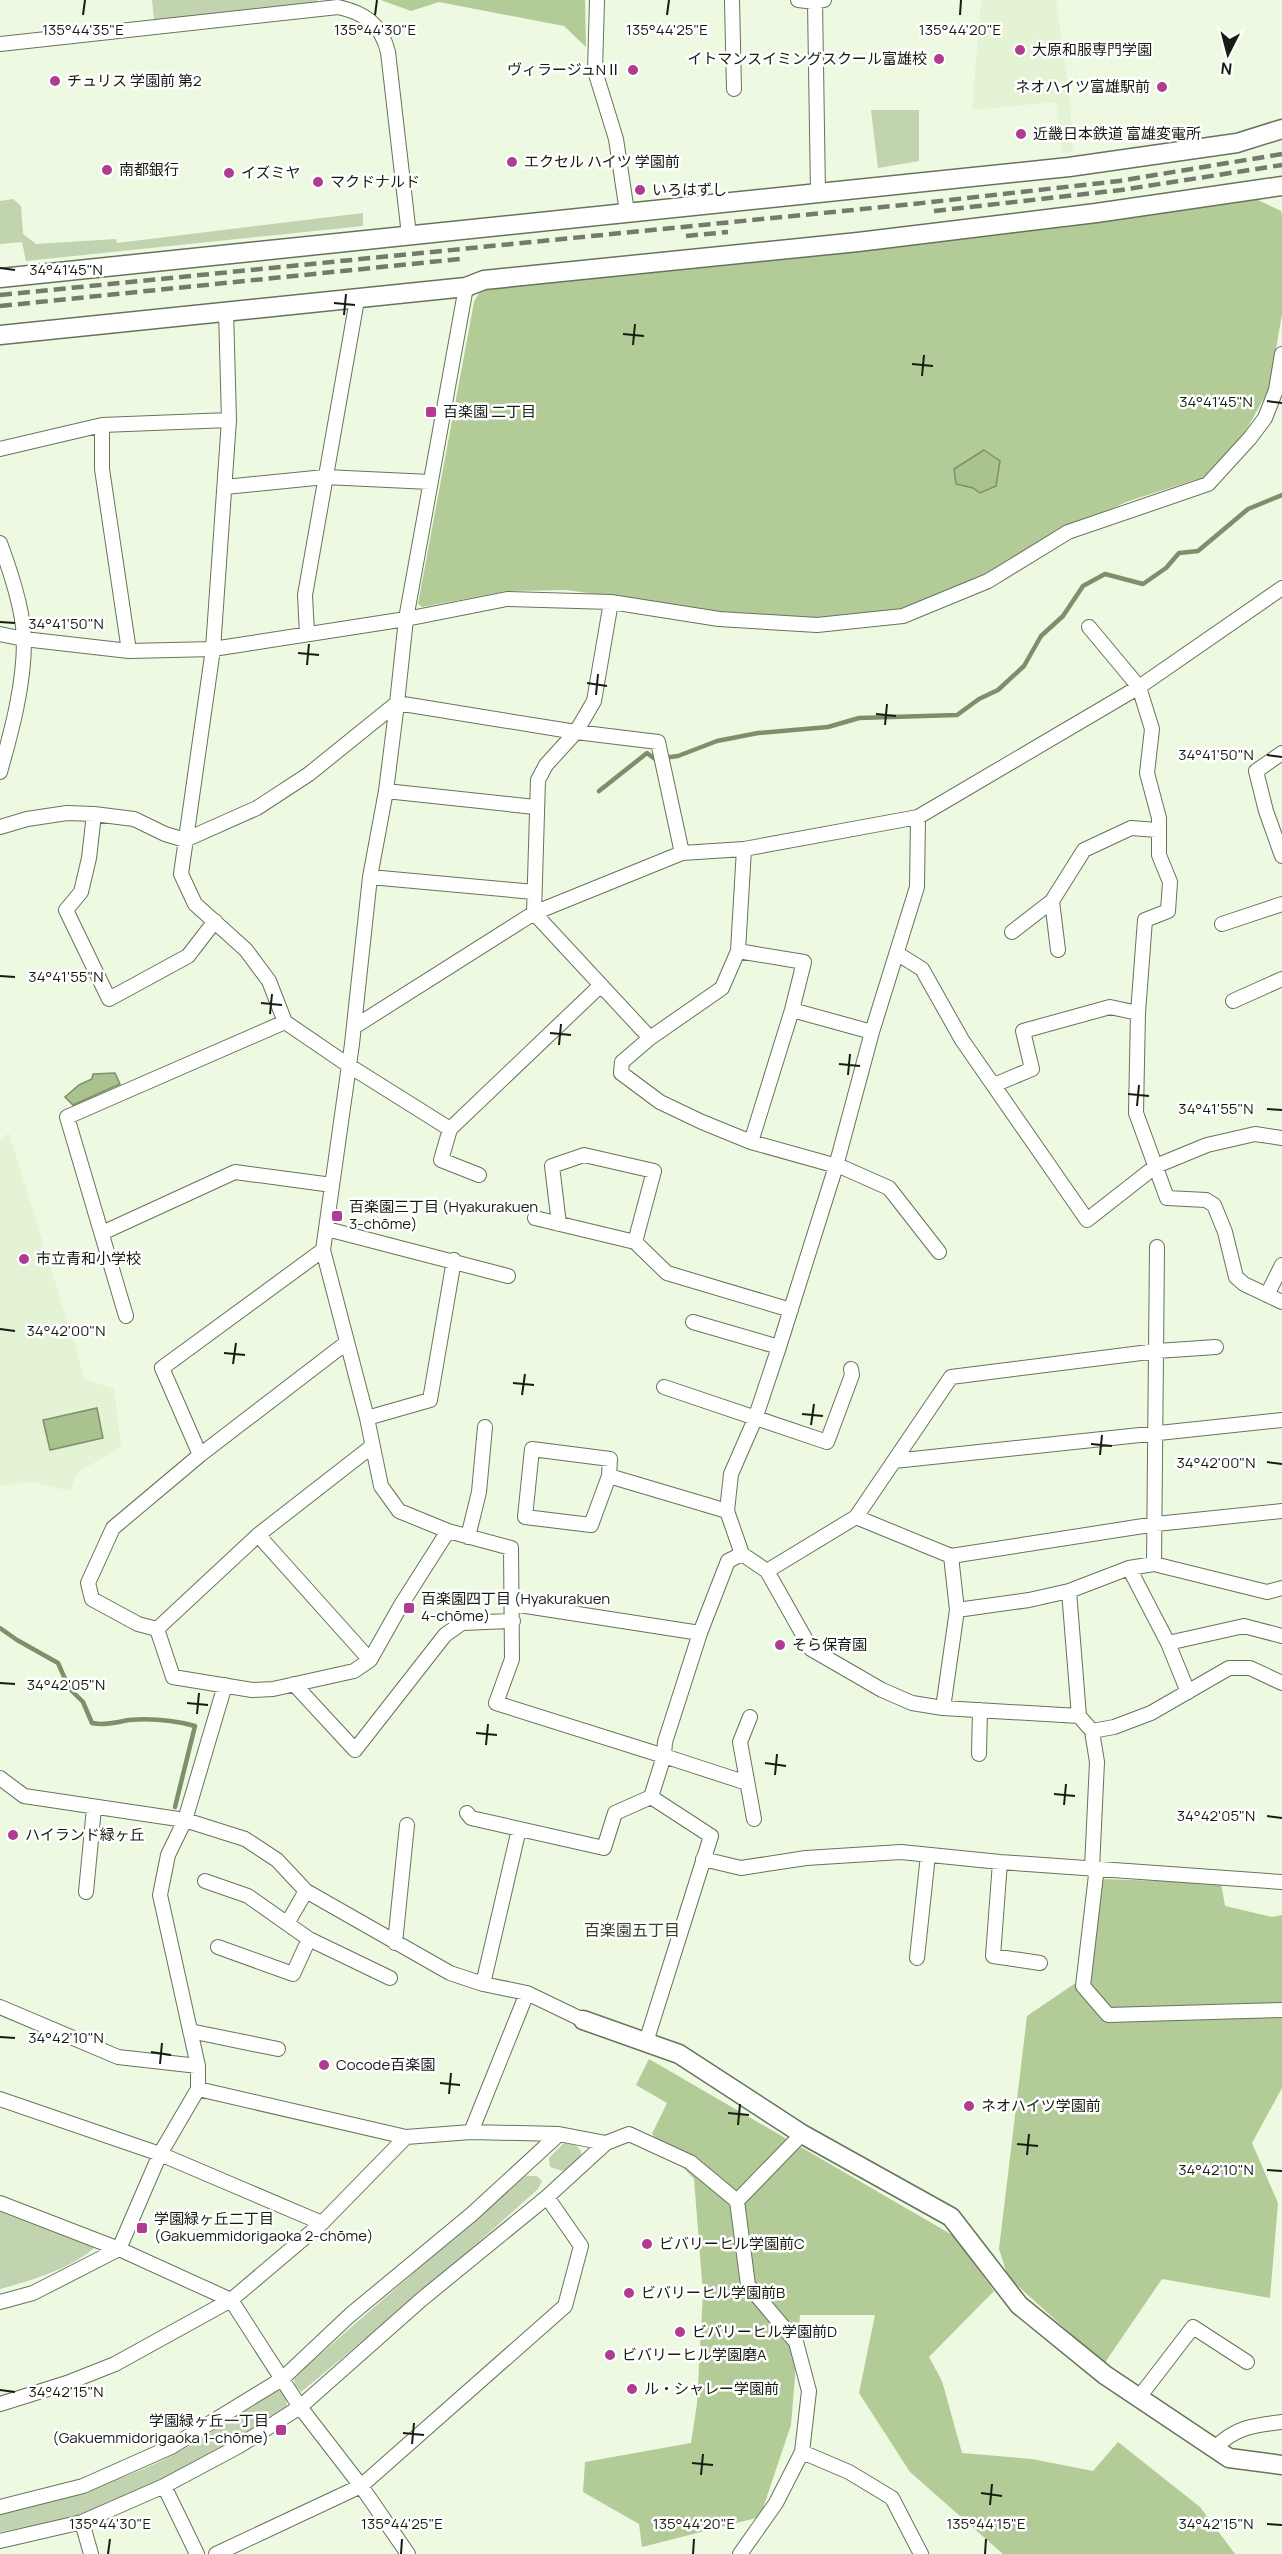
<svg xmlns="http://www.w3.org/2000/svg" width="1282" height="2554" viewBox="0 0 1282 2554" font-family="Manrope,'Noto Sans JP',sans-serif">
  <rect width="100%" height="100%" fill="#edf9e1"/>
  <path fill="#e3f3d3" d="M981,0H1056L1070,101L1073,152L1062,153L1056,102L972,110Z
    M9,1133L85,1379L114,1389L121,1446L76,1474L70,1491L31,1482L0,1486V1139Z"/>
  <path fill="#c1d3af" d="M152,0H317V3L154,20Z
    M871,110H919V161L878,168Z
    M13,199L21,206L23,234L36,244L116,239L117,243L363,213V226L26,261L22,242L0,244V201Z
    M565,2142L574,2143L581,2151V2158L563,2171L550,2167L549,2158Z
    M525,2176H537L542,2181L538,2189L429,2286L301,2392L295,2385L294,2377Z
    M0,2204L95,2247C73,2268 30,2281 0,2289Z
    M279,2390L285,2393L287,2407L237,2440L164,2479L83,2516L0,2532V2512C47,2499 96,2489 141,2470C188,2451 230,2419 272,2392Z"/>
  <path fill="#b2cb97" d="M381,0H585L586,47L564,26L439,2L411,11Z
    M1256,199L1281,211L1282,216V314L1269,389L1245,432L1218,469L1204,477L1126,502L1050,537L952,593L912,609L881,613L789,619L731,614L567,590L507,591L422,607L418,604L474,302L479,293L486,288L1021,232Z
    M1101,1879L1221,1883L1225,1906L1272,1917L1282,1915V2088L1252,2143L1278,2203L1270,2298L1162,2279L1104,2364L1008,2277L999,2249L1027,2016L1089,1974Z
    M649,2059L954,2236L994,2291L929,2357L942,2381L962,2453L1032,2459L1093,2471L1118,2442L1200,2507L1235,2554H1003L910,2472L859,2393L875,2315H800L791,2425L760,2517L642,2547L639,2524L583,2492L585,2462L691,2443L697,2404L703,2293L694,2179L652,2134L667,2103L636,2085Z"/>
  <path fill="#a9c28e" stroke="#7d9069" stroke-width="1.5" d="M984,450L1000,461L996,486L980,493L973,488L956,484L954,469Z
    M115,1073L120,1084L73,1105L65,1097L79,1085L92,1079L93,1074Z
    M97,1408L103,1438L50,1450L43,1420Z"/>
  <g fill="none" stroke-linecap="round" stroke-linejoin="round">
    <path stroke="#7d9069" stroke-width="4.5" d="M599,791L647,753L655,759L678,756L717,741L758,733L828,727L859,718L957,715L979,699L998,690L1024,666L1041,636L1063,616L1083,586L1105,574L1143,584L1166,568L1179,553L1198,551L1248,509L1282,495
      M0,1628L17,1640L58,1663L69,1688L83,1702L92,1723C104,1726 117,1722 129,1720C153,1718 173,1720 195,1726L175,1807"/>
    <g stroke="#68735d" stroke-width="16">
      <path id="street" d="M597,0L595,71L616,139L627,212
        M732,0L734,89
        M798,0L815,2L824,0
        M815,2L818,193
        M0,44L338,7C365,13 381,24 388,52L409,235
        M466,287L406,619L397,703L386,791L370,877L352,1044L323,1250L367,1418L381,1486L399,1511L448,1531L511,1548L512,1659L496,1703L664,1756L651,1797L711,1836L646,2042
        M226,311L229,420L213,649L181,874L195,904L246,950L269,981L285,1022L348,1065L450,1129L601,985
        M102,425V469L129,651
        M0,449L102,425L229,420
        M225,487L325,477L430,482
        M0,543C10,570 24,612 24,641C24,685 12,730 0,772
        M611,602L594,701L576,732L546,765L538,780L534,913L650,1038
        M1089,627L1139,687L1152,729L1147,773L1159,818V855L1170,882L1168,911L1145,920L1138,1013L1136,1113L1167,1198L1206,1200L1214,1205L1225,1232L1236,1277L1244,1284L1282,1302
        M0,634L24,639L129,651L213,649L406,619L507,599L611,602L719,619L817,625L903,616L988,581L1068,532L1208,484L1250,438L1265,418L1276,390L1282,354
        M307,634L305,595L357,300
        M1282,753L1256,771L1266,811L1282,856
        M386,791L535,807
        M94,814L89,858L81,892L66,910L109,999L188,956L215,921
        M918,817L917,887L872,1032L836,1166L779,1347L755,1419L731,1474L727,1511L742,1554L767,1571L811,1649L882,1690L912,1703L943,1708L1079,1716
        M0,827L27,819L67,813L94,814L134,819L165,834L185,840L257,808L309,774L397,703L576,732L658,742L682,853
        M744,849L738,951L722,988L650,1038L622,1062L621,1073L660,1102L702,1122L751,1142L844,1168L889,1188L939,1252
        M370,877L534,892
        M1052,901L1058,950
        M1222,924L1282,904
        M1012,932L1052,901L1084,850L1131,828L1157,830
        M738,951L804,962L792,1010L751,1142
        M898,954L922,969L962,1040L1087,1220L1156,1166L1207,1145L1255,1134L1282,1138
        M1233,1001L1282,979
        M792,1010L872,1032
        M354,1027L534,913L682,853L744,849L918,817L1139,687L1282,588
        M994,1085L1032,1069L1023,1031L1110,1007L1138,1013
        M450,1129L441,1160L479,1175
        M535,1218L635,1242L667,1273L791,1310
        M559,1224L552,1166L584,1155L654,1171L635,1242
        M327,1229L508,1276
        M102,1233L235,1172L332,1185
        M1267,1295L1282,1265
        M126,1316L67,1117L285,1022
        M693,1322L779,1347
        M346,1343L200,1455L113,1528L88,1583L92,1599L138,1624L157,1629L173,1677L252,1690L273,1689L354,1671L370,1660L401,1605L448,1531
        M664,1387L827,1442L852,1375L851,1369
        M367,1418L430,1400L454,1260
        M200,1455L162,1368L323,1250
        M894,1461L1282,1420
        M609,1476L591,1525L525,1517L532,1449L610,1459L609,1476L727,1511
        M856,1517L951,1556L1156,1524L1282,1511
        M258,1535L370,1660
        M468,1537L479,1492L485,1427
        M1154,1564L1157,1247
        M1129,1568L1168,1643L1188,1692
        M767,1571L856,1517L951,1377L1157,1351L1216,1347
        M1069,1591L1079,1716L1092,1731L1097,1762L1092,1868L1096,1875L1083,1986L1108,2015L1282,2010
        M513,1604L700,1633L728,1561L742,1554
        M957,1610L1029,1600L1069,1591L1129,1568L1154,1564L1267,1592L1282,1588
        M157,1629L258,1535L371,1447
        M700,1633L665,1742L664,1756L747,1783
        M1168,1643L1244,1626L1282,1636
        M294,1684L355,1750L445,1635L462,1623L513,1621
        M943,1708L957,1610L951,1556
        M750,1717L740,1742L754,1819
        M1092,1731L1114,1727L1151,1713L1229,1668H1250L1282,1683
        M979,1754L980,1710
        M0,1778L24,1796L185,1820L245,1839L277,1860L306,1891L450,1973L483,1984L527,1993L583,2020
        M467,1813L471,1818L604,1848L615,1813L651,1797
        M703,1859L741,1868L806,1858L901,1852L1000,1862L1282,1882
        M1000,1862L993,1956L1040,1963
        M205,1881L248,1896L309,1939L390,1978
        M86,1892L94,1808
        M288,1922L306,1891
        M395,1943L407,1825
        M218,1947L293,1974L309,1939
        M917,1958L928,1855
        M483,1984L519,1829
        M0,2007L118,2057L198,2066
        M190,2031L278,2049
        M198,2089L406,2137L471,2132L559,2134L606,2143
        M0,2099L160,2154L322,2223
        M471,2132L527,1993
        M737,2201L802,2134
        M0,2203L119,2249L231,2300L300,2407L361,2486L408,2554
        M0,2302L33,2293L119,2249L160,2154L198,2089V2066L160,1895L168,1855L185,1820L225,1685
        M1140,2396L1193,2327L1247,2362
        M0,2404L67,2383L115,2364L231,2300L322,2223L406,2137
        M1215,2448C1235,2427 1255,2425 1282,2422
        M802,2452L849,2472L892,2498L921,2554
        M164,2486L197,2554
        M0,2507L83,2486L171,2447L282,2379L350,2315L472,2214L559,2134
        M82,2522L91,2554
        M0,2541L82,2522L164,2486L239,2446L300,2407L422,2299L547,2197L606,2143L629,2134L690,2162L737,2201L748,2285L796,2342L809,2391L802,2452L776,2503L740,2554
        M216,2554L361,2486L565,2306L581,2246L547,2197"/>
    </g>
    <g stroke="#68735d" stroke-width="21">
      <path id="secondary" d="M0,278L1069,167L1237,143L1282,129
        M0,335L466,287L484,280L858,242L1096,213L1282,186
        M583,2020L679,2054L802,2134L951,2217L1019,2305L1105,2375L1229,2458L1282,2465"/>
    </g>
    <use href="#street" stroke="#fff" stroke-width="14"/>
    <use href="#secondary" stroke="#fff" stroke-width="18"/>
    <path stroke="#737b6c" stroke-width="4.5" stroke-dasharray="12 6" stroke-linecap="butt" d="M934,211L1121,190L1282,165
      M686,236L728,232
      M0,295L913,204L1119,181L1282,154
      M0,306L460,259"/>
  </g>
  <path fill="none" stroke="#171c13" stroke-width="2" d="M83,15L85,0M375,15L377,0M667,15L669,0M960,15L961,0M0,268L15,270M334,303L355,305M344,315L346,294M623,334L644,336M633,345L635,324M912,364L933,366M922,376L924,355M1267,401L1282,403M0,622L15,623M298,653L319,655M307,665L309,644M587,683L607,686M596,695L598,674M876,714L896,716M885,725L887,704M1267,755L1282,757M0,976L15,977M261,1003L282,1005M270,1014L272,994M550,1033L571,1035M559,1045L561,1024M839,1064L860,1066M848,1075L850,1054M1128,1094L1149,1096M1137,1106L1139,1085M1267,1109L1282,1110M0,1329L15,1331M224,1353L245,1355M233,1364L236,1343M513,1383L534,1385M522,1395L525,1374M802,1414L823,1416M811,1425L814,1404M1091,1444L1112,1446M1100,1455L1102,1435M1267,1462L1282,1464M0,1683L15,1684M187,1703L208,1705M197,1714L199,1693M476,1733L497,1735M486,1745L488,1724M765,1763L786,1766M775,1775L777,1754M1054,1794L1075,1796M1064,1805L1066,1784M1267,1816L1282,1818M0,2037L15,2038M151,2052L171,2055M160,2064L162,2043M440,2083L460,2085M449,2094L451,2073M728,2113L749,2115M738,2125L740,2104M1017,2144L1038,2146M1027,2155L1029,2134M1267,2170L1282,2171M0,2390L15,2392M403,2433L424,2435M412,2444L414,2423M692,2463L713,2465M701,2475L703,2454M981,2493L1002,2496M990,2505L992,2484M1267,2524L1282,2525M108,2554L110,2539M401,2554L402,2539M693,2554L694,2539M985,2554L986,2539"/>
  <g fill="#b03b93" stroke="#fff" stroke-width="2">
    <circle cx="1020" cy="50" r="6"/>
    <circle cx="939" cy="59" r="6"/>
    <circle cx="633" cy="70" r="6"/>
    <circle cx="55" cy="81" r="6"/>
    <circle cx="1162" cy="87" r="6"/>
    <circle cx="1021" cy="134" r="6"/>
    <circle cx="512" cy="162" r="6"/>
    <circle cx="107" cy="170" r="6"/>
    <circle cx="229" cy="173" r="6"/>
    <circle cx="318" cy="182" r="6"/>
    <circle cx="640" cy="190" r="6"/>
    <rect x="425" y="406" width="12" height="12" rx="3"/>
    <rect x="331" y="1210" width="12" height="12" rx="3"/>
    <circle cx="24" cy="1259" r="6"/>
    <rect x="403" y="1602" width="12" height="12" rx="3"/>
    <circle cx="780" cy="1645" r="6"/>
    <circle cx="13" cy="1835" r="6"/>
    <circle cx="324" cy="2065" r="6"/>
    <circle cx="969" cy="2106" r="6"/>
    <rect x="136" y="2222" width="12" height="12" rx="3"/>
    <circle cx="647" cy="2244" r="6"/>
    <circle cx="629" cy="2293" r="6"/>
    <circle cx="680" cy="2332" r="6"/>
    <circle cx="610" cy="2355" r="6"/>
    <circle cx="632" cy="2389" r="6"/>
    <rect x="275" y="2424" width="12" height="12" rx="3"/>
  </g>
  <g text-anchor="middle" stroke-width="5" stroke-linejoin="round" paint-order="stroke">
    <g font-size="15" fill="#171c13" stroke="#fff" text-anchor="start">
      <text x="1032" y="55">大原和服専門学園</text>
      <text x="927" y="64" text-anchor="end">イトマンスイミングスクール富雄校</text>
      <text x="621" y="75" text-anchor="end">ヴィラージュNⅡ</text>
      <text x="67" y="86">チュリス 学園前 第2</text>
      <text x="1150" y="92" text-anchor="end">ネオハイツ富雄駅前</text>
      <text x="1033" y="139">近畿日本鉄道 富雄変電所</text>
      <text x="524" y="167">エクセル ハイツ 学園前</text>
      <text x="119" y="175">南都銀行</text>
      <text x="241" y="178">イズミヤ</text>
      <text x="330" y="187">マクドナルド</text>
      <text x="652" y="195">いろはずし</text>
      <text x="443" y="417">百楽園 二丁目</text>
      <text x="349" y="1212">百楽園三丁目 (Hyakurakuen<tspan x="349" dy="17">3-chōme)</tspan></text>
      <text x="36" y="1264">市立青和小学校</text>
      <text x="421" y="1604">百楽園四丁目 (Hyakurakuen<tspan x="421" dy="17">4-chōme)</tspan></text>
      <text x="792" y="1650">そら保育園</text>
      <text x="25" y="1840">ハイランド緑ヶ丘</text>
      <text x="336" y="2070">Cocode百楽園</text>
      <text x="981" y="2111">ネオハイツ学園前</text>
      <text x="154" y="2224">学園緑ヶ丘二丁目<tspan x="154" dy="17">(Gakuemmidorigaoka 2-chōme)</tspan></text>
      <text x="659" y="2249">ビバリーヒル学園前C</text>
      <text x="641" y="2298">ビバリーヒル学園前B</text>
      <text x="692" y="2337">ビバリーヒル学園前D</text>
      <text x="622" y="2360">ビバリーヒル学園磨A</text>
      <text x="644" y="2394">ル・シャレー学園前</text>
      <text x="269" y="2426" text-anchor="end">学園緑ヶ丘一丁目<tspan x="269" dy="17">(Gakuemmidorigaoka 1-chōme)</tspan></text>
    </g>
    <g font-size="16" fill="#37402c" stroke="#fff">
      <text x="632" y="1936">百楽園五丁目</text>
    </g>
  </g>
  <g font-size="15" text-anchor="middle" fill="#171c13" stroke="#fff" stroke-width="5" stroke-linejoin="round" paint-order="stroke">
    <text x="83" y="35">135°44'35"E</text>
    <text x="375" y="35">135°44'30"E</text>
    <text x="667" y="35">135°44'25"E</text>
    <text x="960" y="35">135°44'20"E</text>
    <text x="66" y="275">34°41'45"N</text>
    <text x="1216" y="407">34°41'45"N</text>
    <text x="66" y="629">34°41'50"N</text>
    <text x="1216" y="760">34°41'50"N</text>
    <text x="66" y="982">34°41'55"N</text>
    <text x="1216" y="1114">34°41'55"N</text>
    <text x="66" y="1336">34°42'00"N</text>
    <text x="1216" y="1468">34°42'00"N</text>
    <text x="66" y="1690">34°42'05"N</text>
    <text x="1216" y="1821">34°42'05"N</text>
    <text x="66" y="2043">34°42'10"N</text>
    <text x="1216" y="2175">34°42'10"N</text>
    <text x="66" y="2397">34°42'15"N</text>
    <text x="1216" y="2529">34°42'15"N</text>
    <text x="110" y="2529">135°44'30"E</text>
    <text x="402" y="2529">135°44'25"E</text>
    <text x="694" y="2529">135°44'20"E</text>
    <text x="986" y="2529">135°44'15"E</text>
  </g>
  <g transform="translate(1228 54) rotate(186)" stroke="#ffffff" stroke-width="4.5" paint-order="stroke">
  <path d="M0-4.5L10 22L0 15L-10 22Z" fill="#171c13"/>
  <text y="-9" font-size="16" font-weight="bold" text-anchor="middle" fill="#171c13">N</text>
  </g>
</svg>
